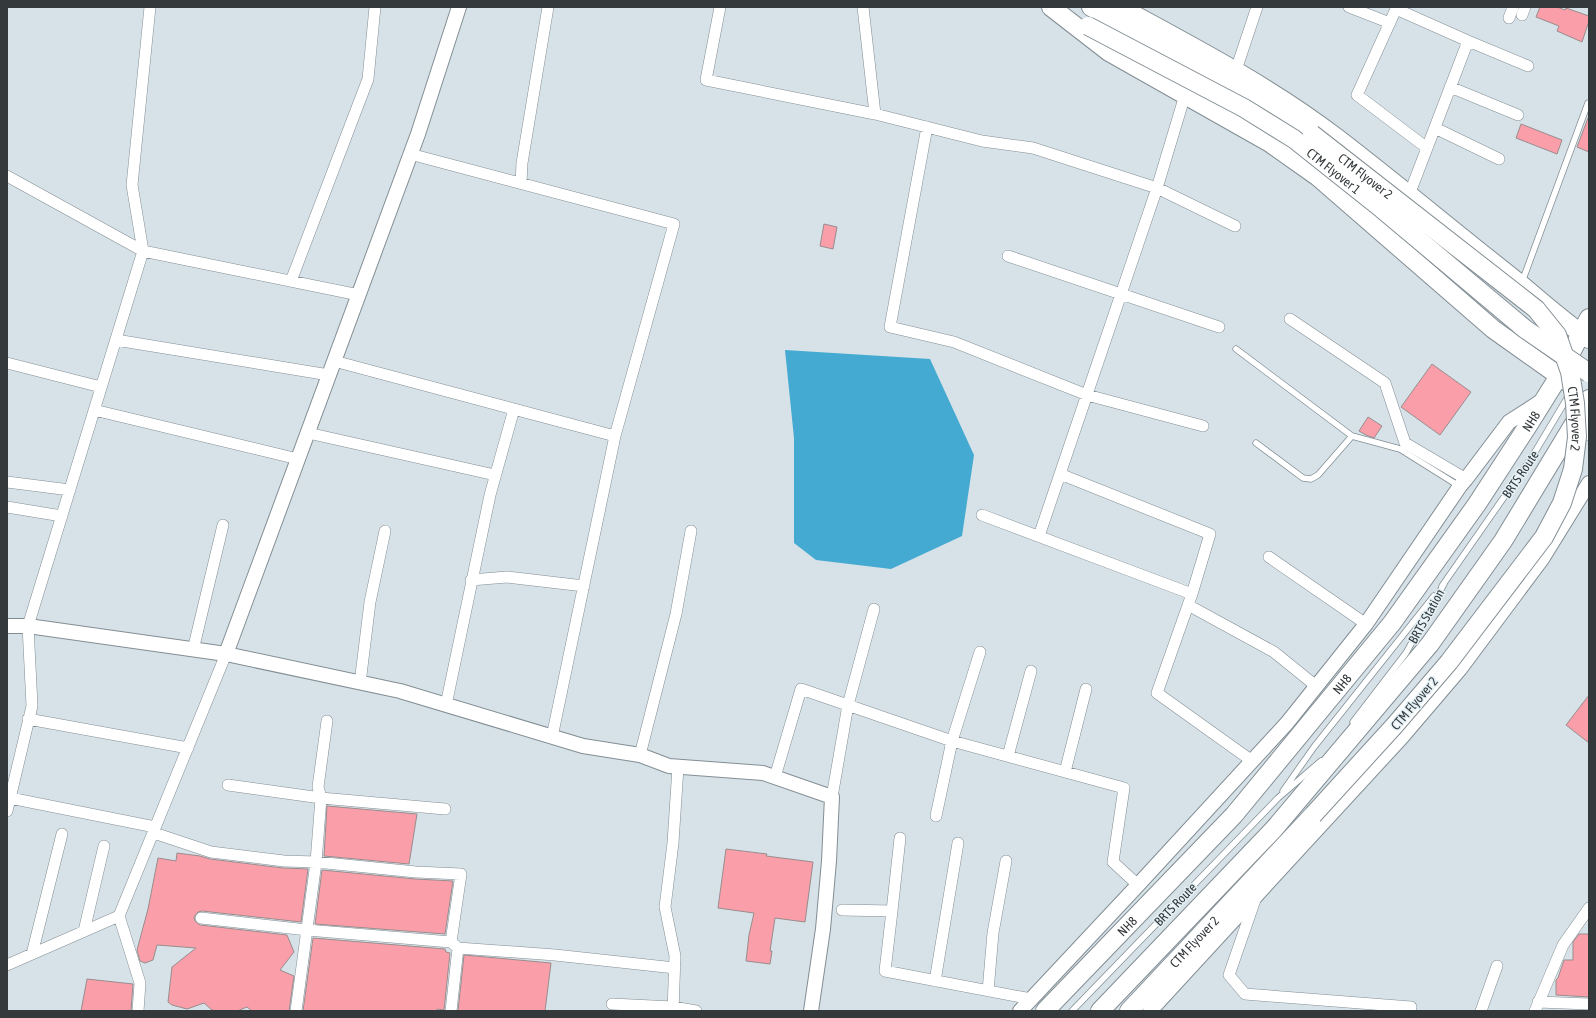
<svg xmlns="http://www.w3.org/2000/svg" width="1596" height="1018" viewBox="0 0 1596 1018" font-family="'Asap Condensed',sans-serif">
  <rect width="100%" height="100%" fill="#d6e2e8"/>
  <path fill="#45aad1" d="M785,350L930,359L974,455L962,536L891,569L816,560L794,543V438Z"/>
  <path fill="#fa9fa9" stroke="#998c8d" d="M1540,7H1557L1565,10L1566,8L1589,16V21L1582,42L1557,31L1559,26L1536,17Z
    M1588,118H1589V152L1577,147Z
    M1521,124L1562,140L1557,154L1516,138Z
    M824,224L837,227L833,249L820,246Z
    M1432,364L1471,392L1440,435L1401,407Z
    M1368,417L1382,426L1374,438L1366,435L1359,431Z
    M1589,695V743L1566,725Z
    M327,806L417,814L409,864L324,856Z
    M726,849L767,854L766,856L813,862L805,922L775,918L770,951H772L770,964L746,961L749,935L754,913L718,908Z
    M177,853L200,856L210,859L283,868L308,869L301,922L202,911L198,912L194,917L195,921L200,925L287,935L294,952L280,970L294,976L289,1011H252L247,1007L237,1011H217L212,1010L204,1003L187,1009L172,1005L168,1002L172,967L196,948L157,945L153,960L145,963L140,961L137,950L148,909L158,858L176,861Z
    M322,870L415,879L453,881L445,934L315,924Z
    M1579,934H1589V997L1556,995V980L1558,978L1564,960H1573V942Z
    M313,938L445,949L446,952L450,953L444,1010L437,1009V1011H303Z
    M464,955L551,963L545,1011H458Z
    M87,979L133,984L131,1011H81Z"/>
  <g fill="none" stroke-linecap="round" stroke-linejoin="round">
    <g stroke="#838e94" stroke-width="7">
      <path id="service" d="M1522,282L1588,103
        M1236,349L1352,436L1400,449L1459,486
        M1256,443L1303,478L1311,479L1318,475L1352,436
        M1442,586L1532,457L1569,395
        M1353,722L1406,653L1444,584
        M1283,791L1314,747L1434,596
        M1072,1011L1278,798L1321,761"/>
    </g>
    <g stroke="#838e94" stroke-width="12">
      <path id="minor" d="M720,7L706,80L875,114
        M863,7L875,114L982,141L1033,148L1157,188L1235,226
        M1349,7L1390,23
        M1522,15L1525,7
        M1509,18L1513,7
        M1468,41L1528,66
        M1236,70L1257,7
        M1450,87L1518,115
        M1185,95L1157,188L1060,474L1210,534L1192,594
        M927,127L890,327L954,342L1087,395L1203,426
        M1435,128L1499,159
        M410,154L674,224L615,436
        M7,176L143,251L359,295
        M521,183L522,163L548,7
        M1409,195L1468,41L1396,9L1357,95L1427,148
        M1008,256L1219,327
        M291,281L368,79L375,7
        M1290,319L1385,383L1405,443L1466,479
        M116,340L329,375
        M334,361L615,436L552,737
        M7,363L101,387
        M94,410L298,459
        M1582,411L1589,435
        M308,433L495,475
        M7,482L70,490
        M7,507L62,516
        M982,515L1192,594L1157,693L1252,761
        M1039,536L1060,474
        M1269,557L1366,624
        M471,580L507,577L584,586
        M1188,605L1274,652L1316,686
        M193,650L223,525
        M360,683L370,602L385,531
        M446,705L490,495L514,409
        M28,719L188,748
        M640,755L676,614L691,531
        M1008,756L1031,671
        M1065,772L1086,689
        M775,777L801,689L952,741L1124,788L1113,862L1138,885
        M228,785L321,798L445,809
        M832,797L848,705L874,609
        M10,798L155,827
        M7,811L32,706L28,626L143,251L132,185L150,7
        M936,816L952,741L980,652
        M154,833L211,852L284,861L316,862L416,872L461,874L451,942
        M1255,900L1229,975L1245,994L1411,1007
        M842,910L892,911L885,971L1031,999
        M892,911L900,838
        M119,916L140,983L138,1011
        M201,918L307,930L451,942L458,948L451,1011
        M84,931L104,846
        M458,948L555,955L675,968
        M32,954L62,834
        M7,965L119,916L226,654
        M935,981L958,843
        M988,991L993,933L1006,861
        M1538,1002L1589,1004
        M612,1004L673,1007L696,1011
        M296,1011L316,862L321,798L318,787L327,721
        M673,1011L675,956L665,907L673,843L678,767
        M1481,1011L1497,966
        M1535,1011L1563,945L1589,908"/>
    </g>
    <g stroke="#838e94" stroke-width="16">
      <path id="tertiary" d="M7,626H28L226,654L400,691L583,746L640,755L669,766L763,773L832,797L829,861L823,929L811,1011
        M226,654L418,134L459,7
        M1020,1011L1138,885L1287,723L1366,624L1460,486L1466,479L1509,422L1543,400
        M1150,1011L1402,737L1460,669L1542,559L1589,483"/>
    </g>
    <g stroke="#838e94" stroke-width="20">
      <g id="primary">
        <path d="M1051,7L1109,52L1270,143L1318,177L1493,329L1569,383"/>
        <path d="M1091,7C1165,46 1239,87 1310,133"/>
        <path d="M1120,7C1195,48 1269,86 1337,138C1398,185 1458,235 1519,283C1542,302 1564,322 1589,339"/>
        <path id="s1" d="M1045,1011L1234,815L1392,623L1477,504L1529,424L1559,376L1589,318"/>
        <path d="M1100,1011L1274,829L1430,644L1503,541L1589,399"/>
        <path id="s2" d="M1129,1011L1313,815"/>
      </g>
    </g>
    <use href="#service" stroke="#fff" stroke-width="5.5"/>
    <use href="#minor" stroke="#fff" stroke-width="11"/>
    <use href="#tertiary" stroke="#fff" stroke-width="14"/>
    <use href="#primary" stroke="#fff" stroke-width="18"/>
    <g stroke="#838e94" stroke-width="20" stroke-linecap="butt">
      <g id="primary-bridge">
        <path id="s3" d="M1088,26L1244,108L1294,139L1382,209L1525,329L1589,373"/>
        <path id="s4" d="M1312,134L1536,309L1557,335L1570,372L1575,403L1577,437L1573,469L1562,503L1544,537L1449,662L1395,725L1313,815"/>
      </g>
    </g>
    <use href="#primary-bridge" stroke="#fff" stroke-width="18"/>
  </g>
  <g text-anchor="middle" stroke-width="3" stroke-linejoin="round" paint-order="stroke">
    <g font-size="13" fill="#34393b" stroke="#e3f0f5">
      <text dy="5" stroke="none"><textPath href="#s3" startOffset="286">CTM Flyover 1</textPath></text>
      <text dy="5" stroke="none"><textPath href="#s4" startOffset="68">CTM Flyover 2</textPath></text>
      <text dy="5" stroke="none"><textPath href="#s4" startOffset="404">CTM Flyover 2</textPath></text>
      <text dy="5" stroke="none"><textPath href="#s1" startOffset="766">NH8</textPath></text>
      <text transform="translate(1520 474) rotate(-56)" y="5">BRTS Route</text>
      <text transform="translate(1426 616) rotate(-61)" y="5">BRTS Station</text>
      <text dy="5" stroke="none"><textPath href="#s1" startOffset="442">NH8</textPath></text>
      <text transform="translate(1414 703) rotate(-50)" y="5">CTM Flyover 2</text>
      <text transform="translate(1175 904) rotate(-46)" y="5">BRTS Route</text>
      <text dy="5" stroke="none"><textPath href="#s1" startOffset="118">NH8</textPath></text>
      <text dy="5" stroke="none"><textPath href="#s2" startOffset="95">CTM Flyover 2</textPath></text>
    </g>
  </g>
  <rect width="1596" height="1018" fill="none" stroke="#34393b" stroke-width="16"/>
</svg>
